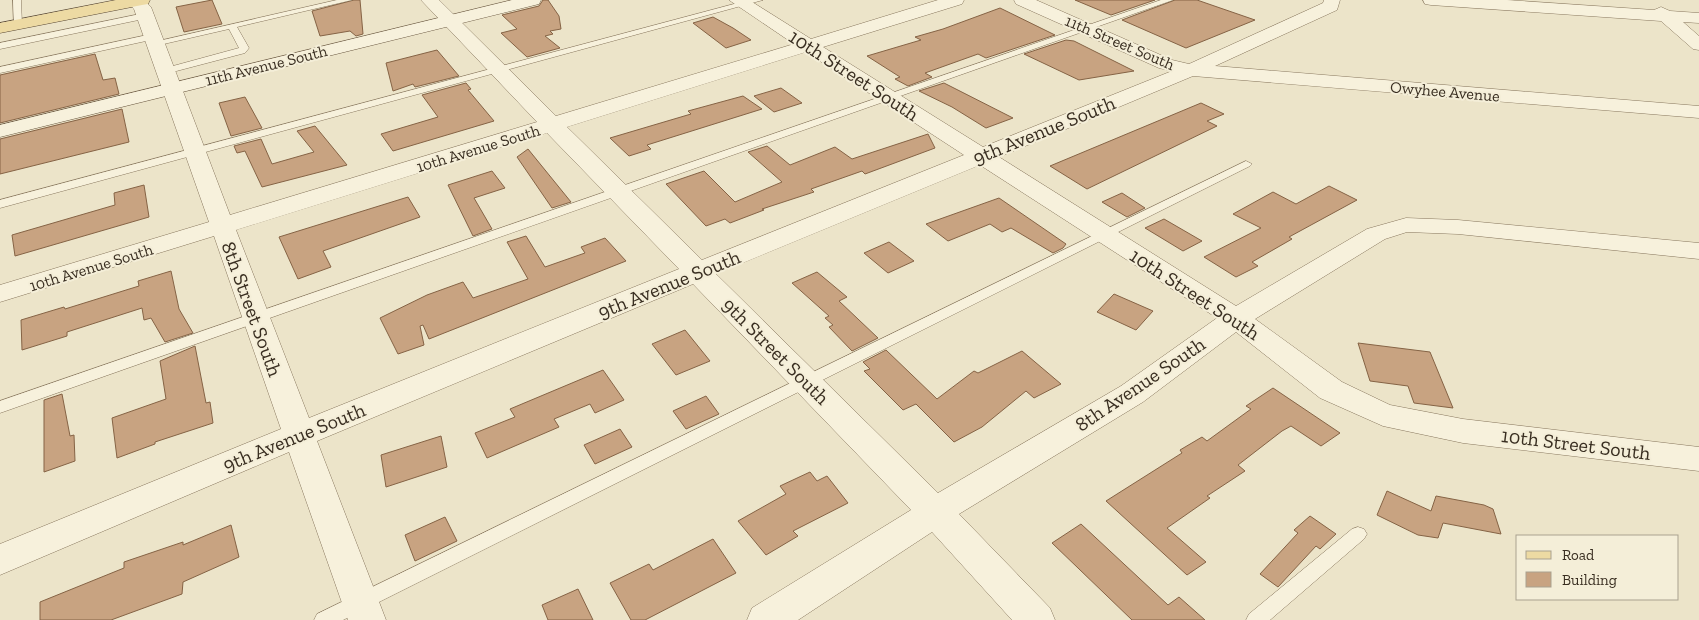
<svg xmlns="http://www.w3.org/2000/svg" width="1699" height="620" viewBox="0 0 1699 620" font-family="'Zilla Slab',serif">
  <rect width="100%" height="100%" fill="#ece4c9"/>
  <path fill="#c8a381" stroke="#856345" d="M212,0L222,24L184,32L176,7Z
    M354,0H360L363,34L356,36L350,31L320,36L312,11Z
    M543,0H548L559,16L561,29L550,31L553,34L545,36L560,48L527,57L501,33L517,29L502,15L539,6Z
    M1075,0H1155L1111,15Z
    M1175,0H1197L1255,20L1186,48L1122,20Z
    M1000,8L1055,35L986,58L978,54L925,73L932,77L908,86L895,79L900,77L867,56L921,40L915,37L943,29Z
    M713,17L733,28L751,40L726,48L693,23Z
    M1066,40L1074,41L1134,71L1079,80L1024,54Z
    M437,50L459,76L415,87L413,84L393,91L386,63Z
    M95,54L103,80L115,78L119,94L0,123V75Z
    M466,83L471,89L468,90L494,121L393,151L381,134L438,117L422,95Z
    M944,83L1013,118L986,128L952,107L919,91Z
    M781,88L802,103L774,112L754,96Z
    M743,96L762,109L647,145L651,149L629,156L610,138L691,114L688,111Z
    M245,97L262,128L231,136L219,103Z
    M1201,103L1224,114L1207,121L1217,126L1087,189L1050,166Z
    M122,109L129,142L0,174V139Z
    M315,126L347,165L262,187L245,151L237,153L234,146L261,139L272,164L314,152L297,131Z
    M928,134L935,148L865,174L862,171L811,189L814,192L762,209L764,210L730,223L725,219L706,226L666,184L704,171L735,202L782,182L748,152L767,146L790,165L835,147L852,159Z
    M528,149L571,202L552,208L517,157Z
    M492,171L505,188L474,198L492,229L473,236L448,185Z
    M144,185L149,217L15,256L12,235L115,205L114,193Z
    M1329,186L1357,200L1289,237L1292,239L1252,262L1258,266L1236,277L1204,257L1261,228L1233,214L1273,192L1296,204Z
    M1122,193L1145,208L1127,217L1102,202Z
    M408,197L420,217L323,251L331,267L298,279L279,237Z
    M999,198L1066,244L1063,248L1053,253L1011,228L1002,232L990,224L948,241L926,224Z
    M1164,219L1202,241L1183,251L1145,228Z
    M526,236L545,267L585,253L581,247L605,238L626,261L429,339L423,325L420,326L424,345L398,354L380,318L427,295L463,282L473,298L528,279L507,242Z
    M889,242L914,261L888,273L864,253Z
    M171,271L179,309L193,333L165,342L151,318L144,320L142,308L67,332V336L22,350L21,320L64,307L65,309L139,286L138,281Z
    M817,272L847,297L839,301L878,338L852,351L829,327L833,325L825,318L829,316L792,283Z
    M1114,294L1153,311L1136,330L1097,312Z
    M685,330L710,361L676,375L652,344Z
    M1358,343L1430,352L1453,408L1414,403L1408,386L1370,381Z
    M195,346L206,403L210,402L213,423L155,442V444L117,458L112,418L166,399L160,361Z
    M886,350L937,399L974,371L978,373L1022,351L1061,384L1034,398L1026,391L982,427L954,442L916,404L903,410L864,371L870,369L863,362Z
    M603,370L624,400L595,413L590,404L554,419L559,427L487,458L475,433L515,417L510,409Z
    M1273,388L1340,433L1321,446L1291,426L1282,431L1238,465L1245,471L1207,496L1210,498L1167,528L1206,562L1187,575L1106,501L1182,453L1180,450L1202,437L1207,441L1251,409L1246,406Z
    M62,394L70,436L74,435L75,461L44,472V400Z
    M706,396L719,414L686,429L673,411Z
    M620,429L632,447L595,464L584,445Z
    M441,436L447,467L386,487L381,455Z
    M810,472L817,481L827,476L848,503L793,531L798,536L766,555L738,521L786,494L780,486Z
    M1387,491L1431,511L1436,496L1484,505L1493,509L1501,534L1443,523L1438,538L1418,535L1377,515Z
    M1310,516L1336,534L1320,549L1316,546L1278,587L1260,574L1298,533L1294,530Z
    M445,517L457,541L415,561L405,535Z
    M1081,524L1168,605L1179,597L1205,620H1132L1052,543Z
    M231,525L239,557L183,582L182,594L111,620H40V602L124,568V562L183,542V545Z
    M713,539L736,573L645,620H631L610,583L649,564L653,570Z
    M578,589L593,620H548L542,605Z"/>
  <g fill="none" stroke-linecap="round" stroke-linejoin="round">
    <g stroke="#88775e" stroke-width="1">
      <path id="lane" d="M13,0H21L22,25L18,28L14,25Z
        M337,0H352L237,27L249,48L245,53L165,74L162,73V69L239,48L229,29L155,46L150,43Z
        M749,0H763L0,208V200Z
        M1161,0H1173L0,413V401Z
        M145,13L148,14V18L0,49V43Z
        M152,34L155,35V39L0,73V67Z
        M1246,161L1252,164L1250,166L343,620H314L317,614Z
        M1358,527L1364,529L1367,534L1364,539L1270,620H1246L1249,614L1352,529Z"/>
    </g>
    <g stroke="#88775e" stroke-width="1">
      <path id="street" d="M126,0H144L151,7L230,215L537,122L421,0H439L556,116L794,44L729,0H749L811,39L938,0H964L962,4L823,47L983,147L1172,71L1159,68L1016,4L1014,0H1036L1172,60L1189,64L1323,3L1324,0H1340L1337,10L1215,66L1699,106V118L1193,76L999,157L1236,306L1367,229L1406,218L1458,220L1699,243V259L1458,234L1407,232L1385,239L1255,319L1342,382L1390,405L1463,419L1699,447V471L1463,443L1383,426L1320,398L1236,332L1143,402L959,514L1050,608L1055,620H1012L932,532L798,620H747L752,608L911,510L693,284L317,441L386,620H348L289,452L0,575V544L281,429L214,236L0,302V285L209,222L134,9ZM806,52L964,155L702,260L567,127ZM547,133L679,269L309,418L236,230ZM980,165L1217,318L1121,386L938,493L716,274Z
        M1423,0H1507L1654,10L1661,7L1670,11L1699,13V23L1683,22L1699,36V50L1693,49L1661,21L1431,5L1425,4Z"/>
    </g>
    <g stroke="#6a5841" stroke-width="1">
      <path id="secondary" d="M512,0H541L539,4L0,137V125Z"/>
    </g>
    <g stroke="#564532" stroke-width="1">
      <path id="primary" d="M116,0H150L148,4L142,5L0,33V23Z"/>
    </g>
    <use href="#lane" fill="#f7f1dc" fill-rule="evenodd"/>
    <use href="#street" fill="#f7f1dc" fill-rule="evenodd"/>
    <use href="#secondary" fill="#f7f1dc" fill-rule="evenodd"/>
    <use href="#primary" fill="#eddaa3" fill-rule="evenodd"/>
  </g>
  <g text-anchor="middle" stroke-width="4" stroke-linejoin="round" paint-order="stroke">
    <g font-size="16" fill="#392e21" stroke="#f4eed8">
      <text transform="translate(1120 42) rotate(23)" y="6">11th Street South</text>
      <text transform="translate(266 65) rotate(-14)" y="6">11th Avenue South</text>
      <text transform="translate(1445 91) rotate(5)" y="6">Owyhee Avenue</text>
      <text transform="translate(478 148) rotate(-17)" y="6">10th Avenue South</text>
      <text transform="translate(91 267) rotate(-17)" y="6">10th Avenue South</text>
    </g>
    <g font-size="20" fill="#392e21" stroke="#f4eed8">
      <text transform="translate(854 75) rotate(33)" y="7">10th Street South</text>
      <text transform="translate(1044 130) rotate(-22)" y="7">9th Avenue South</text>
      <text transform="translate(669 284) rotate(-22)" y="7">9th Avenue South</text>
      <text transform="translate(1195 294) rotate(33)" y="7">10th Street South</text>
      <text transform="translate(252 309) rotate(70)" y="7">8th Street South</text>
      <text transform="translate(776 351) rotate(45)" y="7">9th Street South</text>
      <text transform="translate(1140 384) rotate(-34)" y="7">8th Avenue South</text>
      <text transform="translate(294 437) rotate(-22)" y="7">9th Avenue South</text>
      <text transform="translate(1576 444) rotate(7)" y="7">10th Street South</text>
    </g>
  </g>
  <rect x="1516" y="535" width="162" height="65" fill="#f4eed8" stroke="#a9a18f"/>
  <rect x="1526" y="551" width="25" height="8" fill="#eddaa3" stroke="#a9a18f"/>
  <text x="1562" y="560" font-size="15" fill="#392e21">Road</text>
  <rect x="1526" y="572" width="25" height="15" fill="#c8a381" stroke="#a9a18f"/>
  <text x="1562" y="585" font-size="15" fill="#392e21">Building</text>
</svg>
